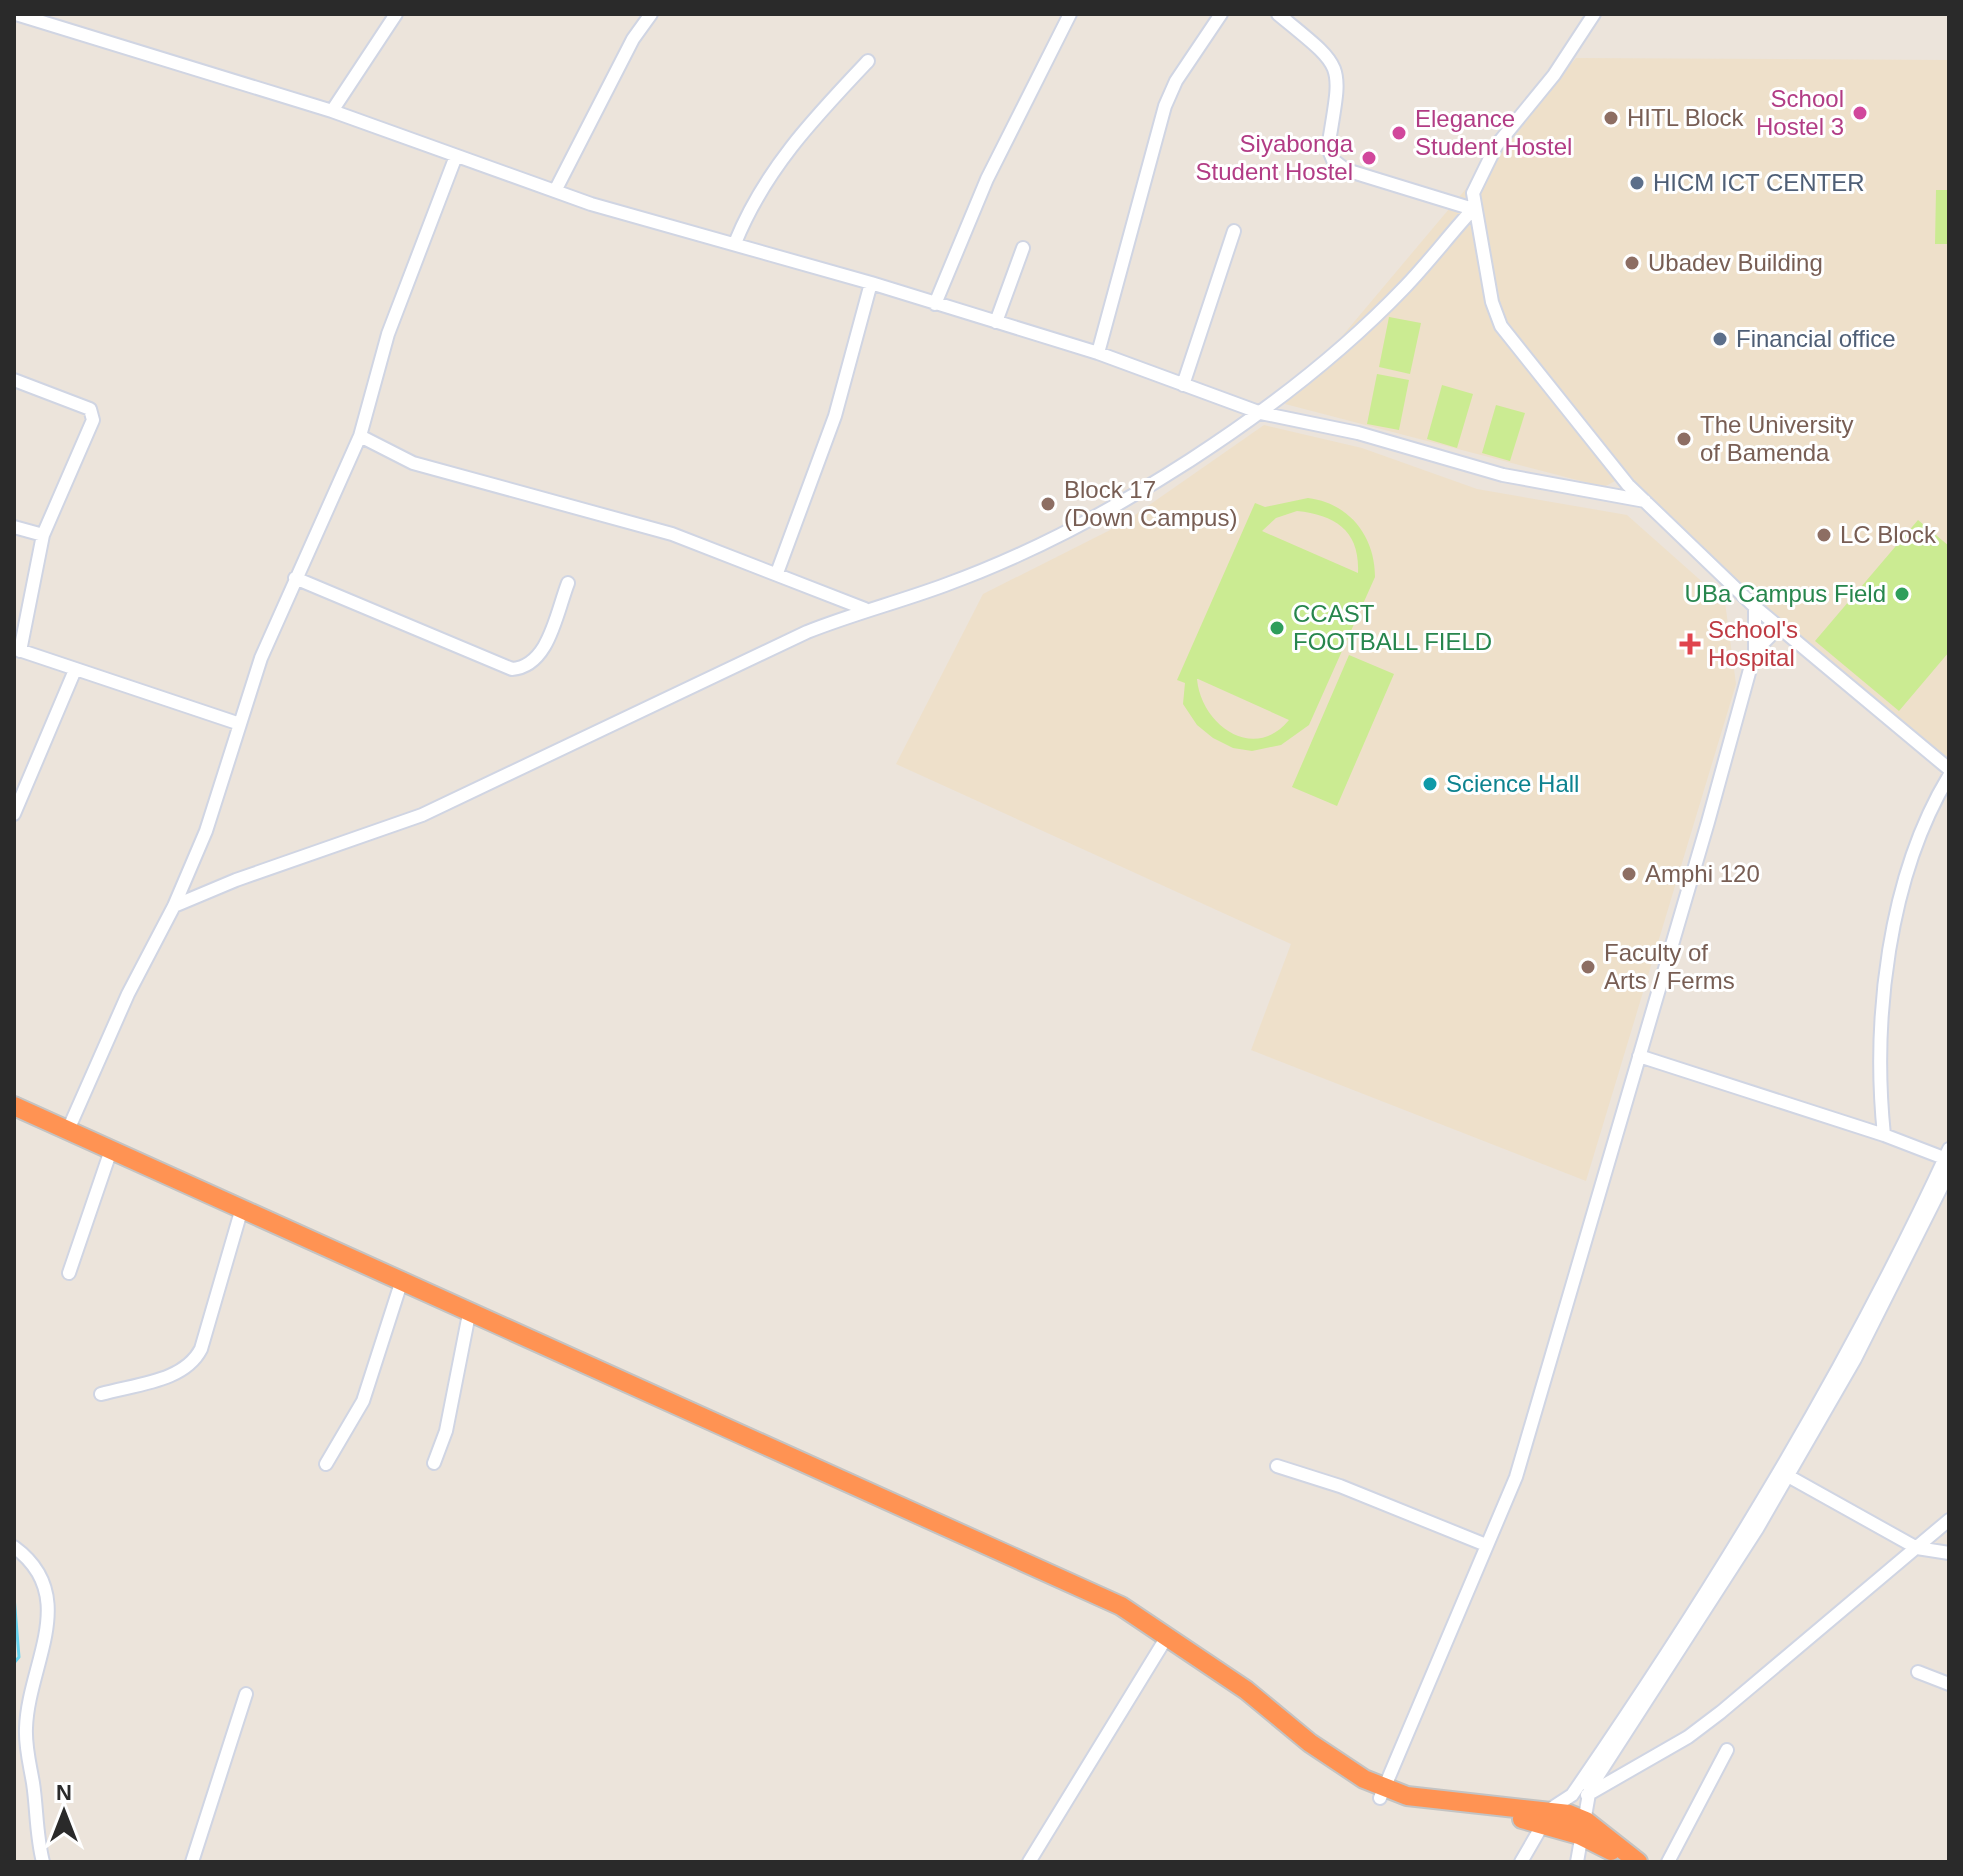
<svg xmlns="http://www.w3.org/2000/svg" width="1963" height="1876" viewBox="0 0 1963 1876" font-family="Arial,sans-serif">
  <rect width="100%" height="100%" fill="#ece4db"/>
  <path fill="#eee0ca" d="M1576,58L1949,60V764L1718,571L1628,474L1604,487L1285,404Z
    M1264,425L1362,448L1477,489L1627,515L1725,602L1736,684L1586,1181L1251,1050L1291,944L896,764L983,594L1122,524Z"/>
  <path fill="#cbeb92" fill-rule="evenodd" d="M1936,190H1949V244H1935Z
    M1389,317L1421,323L1410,374L1379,367Z
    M1377,374L1409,380L1399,430L1367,424Z
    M1442,385L1473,394L1457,448L1427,439Z
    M1496,405L1525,413L1510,461L1482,453Z
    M1308,498C1349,503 1375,536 1375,577L1309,725L1281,745L1252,751L1233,748L1213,738L1197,725L1183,704L1185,683L1177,680L1255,503L1265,507ZM1297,511C1336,515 1360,531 1358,573L1262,531L1276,518ZM1197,679H1198L1289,720C1254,763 1201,725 1197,679Z
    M1918,520L1949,546V652L1899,711L1815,641Z
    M1349,655L1394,674L1337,806L1292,787Z"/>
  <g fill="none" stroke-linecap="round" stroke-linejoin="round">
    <path stroke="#6cd5f0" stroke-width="3" d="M14,1596L19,1657L14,1663"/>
    <g stroke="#d0d5e3" stroke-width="16">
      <path id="minor" d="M16,14L332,111L591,204L871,283L1098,353L1261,413L1358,433L1503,475L1645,501
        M1278,14C1347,71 1342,60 1328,148L1333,160L1346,170L1473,209
        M1594,14L1554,75L1496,146L1473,193L1492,302L1501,326L1628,485L1755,607L1949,769
        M332,111L396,14
        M555,191L633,39L651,14
        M735,243C765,169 814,118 868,61
        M935,304L987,179L1070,14
        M996,322L1023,248
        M1098,353L1165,106L1176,81L1221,14
        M14,380L90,409L93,420L43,535L20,651
        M1183,385L1234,231
        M360,436L413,463L672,534L865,609
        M14,527L43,535
        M777,573L835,416L871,283
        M295,578L512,669C549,666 556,614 568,583
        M16,649L240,724
        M1755,651L1780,626
        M14,814L75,670
        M174,906L236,880L422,815L807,632C852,614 899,602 945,585C1102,528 1289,408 1405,287C1429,262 1450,234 1473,209
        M1639,1056L1884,1135L1949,1160
        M68,1130L128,994L174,906L206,831L261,658L360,436L388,334L456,156
        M1884,1135C1872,1020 1888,877 1949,776
        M69,1273L111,1150
        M101,1394C136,1384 184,1382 201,1349L242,1208
        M434,1463L446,1431L469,1314
        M326,1464L363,1401L401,1283
        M1277,1466L1340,1486L1486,1545
        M1788,1476L1917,1548L1949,1553
        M14,1547C81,1596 28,1664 26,1728C25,1747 30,1765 33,1783C37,1809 36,1835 43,1862
        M1918,1672L1949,1684
        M1587,1795L1688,1737L1721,1712L1949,1520
        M1380,1798L1516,1477L1708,822L1755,651V607
        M1549,1810L1572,1795C1713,1590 1845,1375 1949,1149
        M192,1862L246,1694
        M1029,1862L1168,1635
        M1521,1862L1543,1824
        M1577,1862L1590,1788L1757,1529L1855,1359L1949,1172
        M1668,1862L1727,1750"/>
    </g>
    <g stroke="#c3c3c3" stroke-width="22">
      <path id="highway" d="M14,1106L1121,1606L1246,1690L1310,1743L1364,1779L1407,1796L1569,1814L1586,1821L1638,1862
        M1522,1819L1579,1835L1611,1851"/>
    </g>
    <use href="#minor" stroke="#fff" stroke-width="12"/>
    <use href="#highway" stroke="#ff9353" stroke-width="18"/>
  </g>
  <g fill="#d1479c" stroke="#fff" stroke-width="3">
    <circle cx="1860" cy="113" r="8"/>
    <circle cx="1399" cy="133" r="8"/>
    <circle cx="1369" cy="158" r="8"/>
  </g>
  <g fill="#8d6e63" stroke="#fff" stroke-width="3">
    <circle cx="1611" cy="118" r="8"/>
    <circle cx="1632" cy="263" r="8"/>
    <circle cx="1684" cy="439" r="8"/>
    <circle cx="1048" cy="504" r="8"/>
    <circle cx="1824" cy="535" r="8"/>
    <circle cx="1629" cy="874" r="8"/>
    <circle cx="1588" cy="967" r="8"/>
  </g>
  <g fill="#5c6f8a" stroke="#fff" stroke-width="3">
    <circle cx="1637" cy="183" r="8"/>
    <circle cx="1720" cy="339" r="8"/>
  </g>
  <g fill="#2e9e5b" stroke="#fff" stroke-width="3">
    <circle cx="1902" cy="594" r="8"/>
    <circle cx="1277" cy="628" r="8"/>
  </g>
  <path fill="#e0444e" stroke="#fff" stroke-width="3" d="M1686 632h8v8h8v8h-8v8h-8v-8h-8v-8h8z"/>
  <circle fill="#0f9aa8" stroke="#fff" stroke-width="3" cx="1430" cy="784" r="8"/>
  <g text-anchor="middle" stroke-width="6" stroke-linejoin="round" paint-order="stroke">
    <g font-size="24" fill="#b23c85" stroke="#fff" text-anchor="end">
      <text x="1844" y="107">School<tspan x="1844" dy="28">Hostel 3</tspan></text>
      <text x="1415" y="127" text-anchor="start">Elegance<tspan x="1415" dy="28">Student Hostel</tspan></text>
      <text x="1353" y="152">Siyabonga<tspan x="1353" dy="28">Student Hostel</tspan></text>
    </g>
    <g font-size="24" fill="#785e54" stroke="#fff" text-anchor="start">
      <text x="1627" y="126">HITL Block</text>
      <text x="1648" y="271">Ubadev Building</text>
      <text x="1700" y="433">The University<tspan x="1700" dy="28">of Bamenda</tspan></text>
      <text x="1064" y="498">Block 17<tspan x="1064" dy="28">(Down Campus)</tspan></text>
      <text x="1840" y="543">LC Block</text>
      <text x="1645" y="882">Amphi 120</text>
      <text x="1604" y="961">Faculty of<tspan x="1604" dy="28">Arts / Ferms</tspan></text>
    </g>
    <g font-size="24" fill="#4e5e75" stroke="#fff" text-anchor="start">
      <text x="1653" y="191">HICM ICT CENTER</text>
      <text x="1736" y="347">Financial office</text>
    </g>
    <g font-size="24" fill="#27864d" stroke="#fff" text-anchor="end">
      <text x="1886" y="602">UBa Campus Field</text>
      <text x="1293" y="622" text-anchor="start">CCAST<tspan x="1293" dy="28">FOOTBALL FIELD</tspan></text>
    </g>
    <g font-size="24" fill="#be3a42" stroke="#fff" text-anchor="start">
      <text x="1708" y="638">School's<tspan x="1708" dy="28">Hospital</tspan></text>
    </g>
    <g font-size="24" fill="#0d838f" stroke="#fff" text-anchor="start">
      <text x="1446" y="792">Science Hall</text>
    </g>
  </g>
  <rect width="1963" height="1876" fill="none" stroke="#2a2a2a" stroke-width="32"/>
  <g transform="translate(64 1812)" stroke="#ffffff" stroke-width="6" paint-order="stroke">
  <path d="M0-6L14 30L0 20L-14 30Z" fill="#2a2a2a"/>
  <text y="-12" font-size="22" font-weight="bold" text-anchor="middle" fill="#2a2a2a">N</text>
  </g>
</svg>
